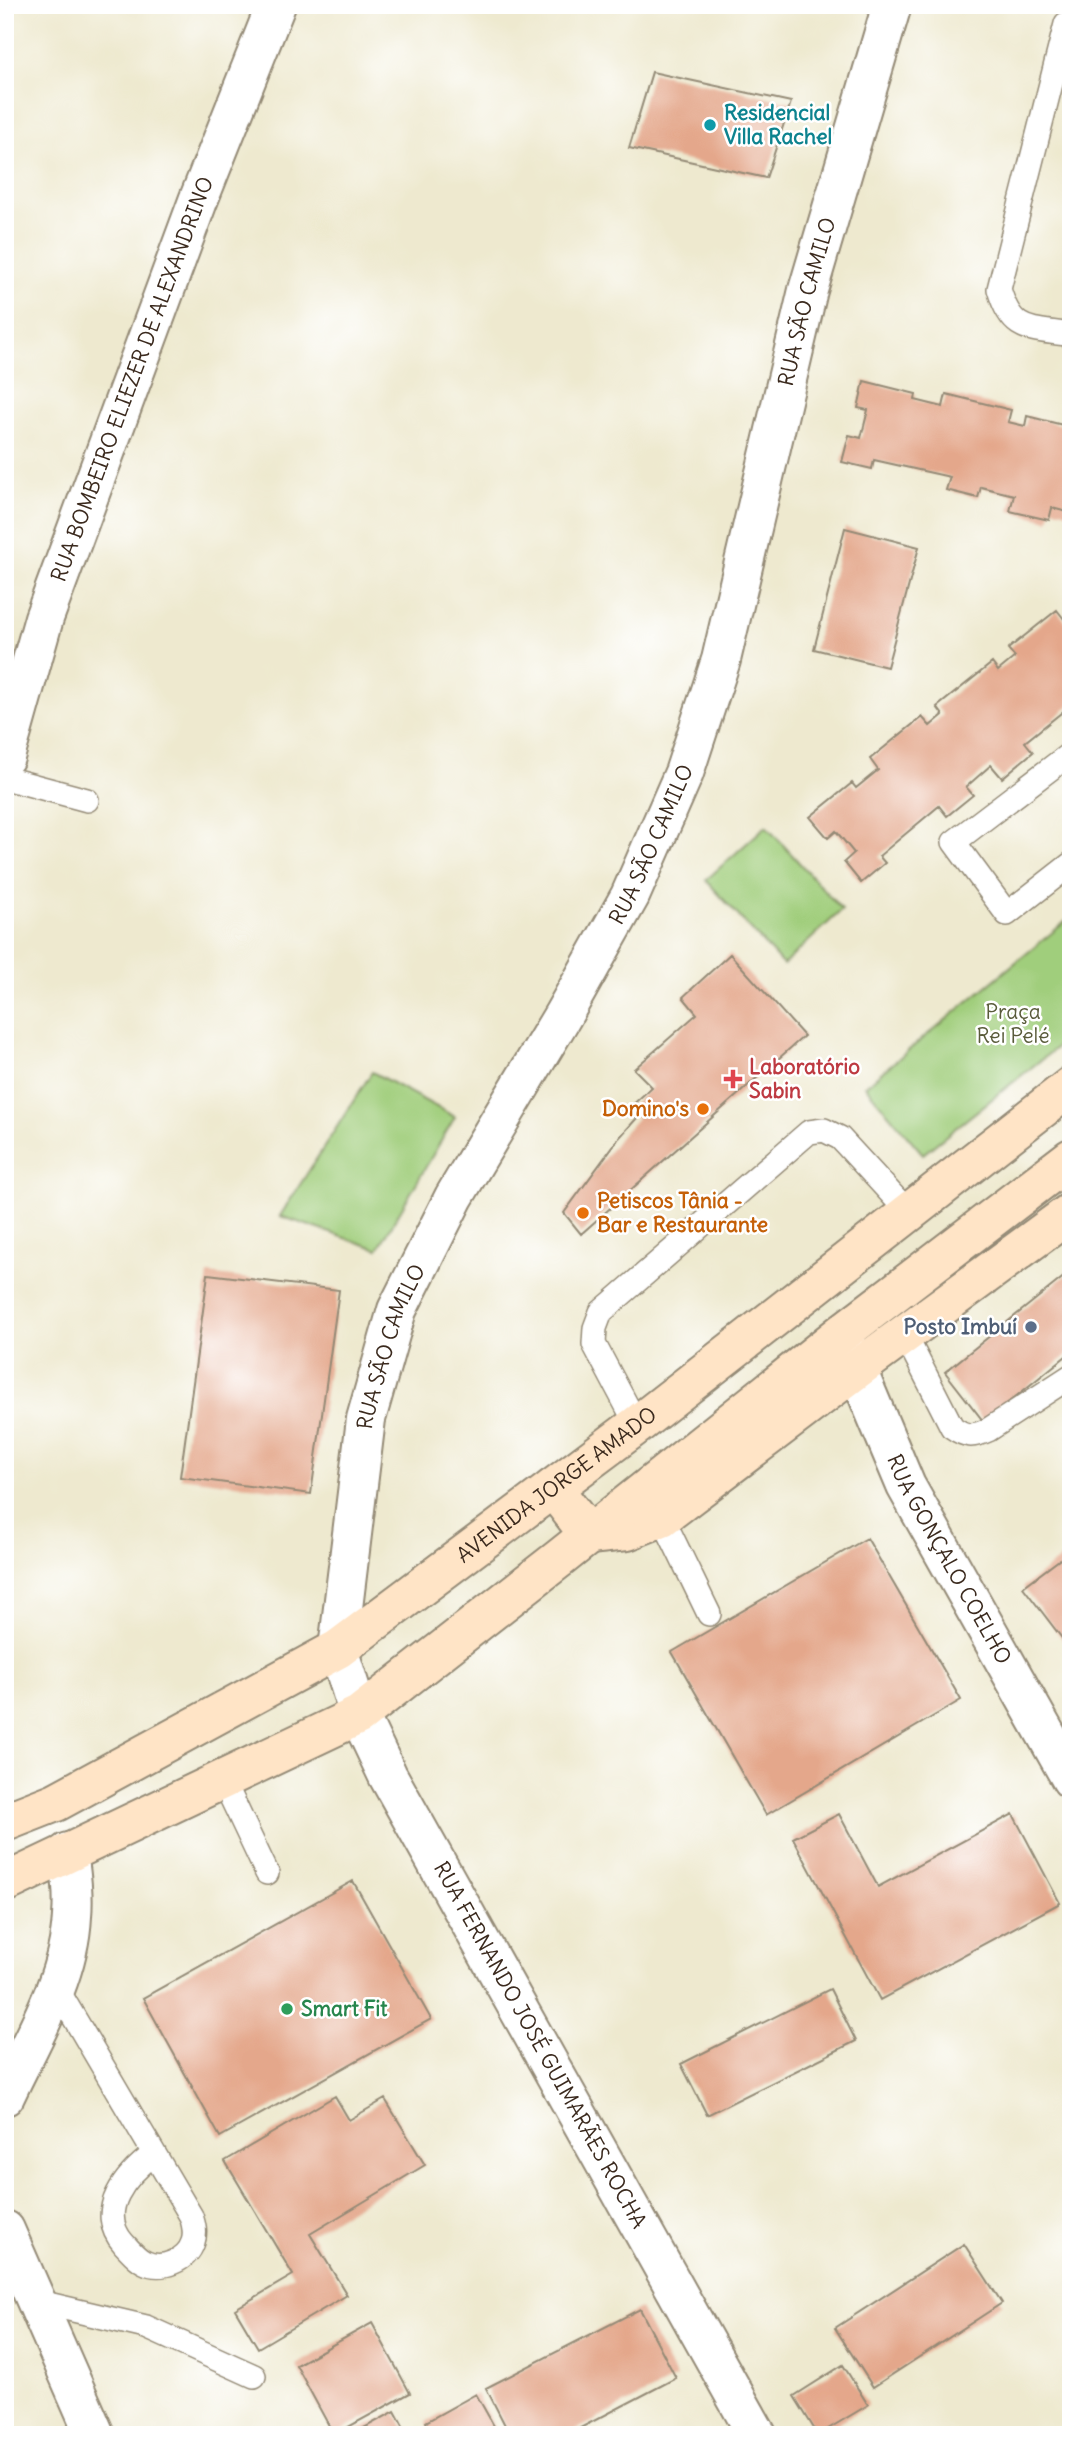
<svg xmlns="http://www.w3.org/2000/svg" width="1076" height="2440" viewBox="0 0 1076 2440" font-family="Delius,sans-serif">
  <rect width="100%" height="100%" fill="#fff"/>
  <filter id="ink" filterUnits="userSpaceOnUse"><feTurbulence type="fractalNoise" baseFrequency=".0143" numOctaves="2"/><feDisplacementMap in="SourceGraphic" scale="14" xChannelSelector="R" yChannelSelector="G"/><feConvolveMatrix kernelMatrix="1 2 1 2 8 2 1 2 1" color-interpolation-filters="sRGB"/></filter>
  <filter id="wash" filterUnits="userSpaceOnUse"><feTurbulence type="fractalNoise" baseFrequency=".00686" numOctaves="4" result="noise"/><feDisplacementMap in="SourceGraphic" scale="28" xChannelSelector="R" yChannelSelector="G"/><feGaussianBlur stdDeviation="1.57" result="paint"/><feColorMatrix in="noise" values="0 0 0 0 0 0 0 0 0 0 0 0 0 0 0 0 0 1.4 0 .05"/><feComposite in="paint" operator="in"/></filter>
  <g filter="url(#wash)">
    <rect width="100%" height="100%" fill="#eee9cf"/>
    <path fill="#a0ce7b" stroke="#6e7c4c" stroke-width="2" d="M766,826L842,910L783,965L706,880Z
      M1071,917V1036L923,1154L865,1086Z
      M372,1072L455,1117L378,1249L280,1216Z"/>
    <g id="blocks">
      <path fill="#e4a78b" d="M652,72L791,102L766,178L629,148Z
        M864,381L916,394L915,400L943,407L946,394L1011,410L1008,422L1025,426L1027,416L1071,427V513L1052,508L1049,520L1010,511L1014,495L981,487L978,498L946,490L950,477L874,460L872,469L842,462L849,435L861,438L868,410L858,408Z
        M845,528L919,547L887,667L814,649Z
        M1057,610L1071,628V705L1025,742L1033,752L1002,778L991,765L966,787L973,795L947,816L939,806L879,856L885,863L861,883L844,862L854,853L836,831L828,838L810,817L852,783L856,788L878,770L870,759L922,717L930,726L943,715L937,707L992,663L998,671L1015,657L1008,649Z
        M730,954L804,1036L581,1234L564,1213L619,1138L637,1118L628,1109L652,1087L634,1069L697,1014L683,997Z
        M1071,1271V1352L984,1422L945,1372Z
        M208,1274L339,1290L311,1494L180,1477Z
        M867,1538L961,1700L766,1815L672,1652Z
        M1071,1551V1650L1023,1587Z
        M839,1814L878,1887L1013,1814L1060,1903L880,2000L793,1838Z
        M353,1881L431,2019L220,2137L143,1998Z
        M830,1989L856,2041L707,2115L681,2064Z
        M335,2096L349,2120L385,2099L425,2165L310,2234L347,2295L258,2348L235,2309L293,2275L225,2161Z
        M964,2244L1002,2303L873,2387L835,2328Z
        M640,2309L676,2378L567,2435H510L486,2388Z
        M372,2323L410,2393L334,2435L296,2365Z
        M843,2365L868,2405L818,2435L794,2396Z
        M476,2394L499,2435H433L426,2422Z
        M395,2411L408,2435H351Z"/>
    </g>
  </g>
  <g filter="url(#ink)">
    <use href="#blocks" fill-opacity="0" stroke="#948a76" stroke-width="2"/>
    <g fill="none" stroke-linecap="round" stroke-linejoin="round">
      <g stroke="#948a76" stroke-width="26">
        <path id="lane" d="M1066,24L999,289C1012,334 1029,328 1071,335
          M1071,753L954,842L1007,914L1071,864
          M5,778L87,800
          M905,1335L952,1427C966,1437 973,1437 988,1430L1071,1376
          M637,1425L594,1344L595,1328L601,1312L809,1132L824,1130L840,1138L909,1213
          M662,1517L709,1614
          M223,1780L267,1873
          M56,1987L191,2216C194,2225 196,2233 193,2242C187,2261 161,2271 144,2262C136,2258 130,2250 124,2244C94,2211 127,2174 154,2154
          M35,2301L146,2327L254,2376"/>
      </g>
      <g stroke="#948a76" stroke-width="42">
        <g id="street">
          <path id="s1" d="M5,757L44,618L198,201L276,5"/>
          <path id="s2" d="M845,1341L906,1486L1071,1779"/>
          <path d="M5,2096C31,2040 69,1980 72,1916C74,1894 71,1874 68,1852"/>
          <path d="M5,2230L95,2435"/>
          <path id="s3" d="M757,2435L388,1776L359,1715L338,1649L366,1419L397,1310L454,1197L563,1015L630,896L684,773L721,660L808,290L892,5"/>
        </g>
      </g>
      <g stroke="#948a76" stroke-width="42">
        <g id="secondary">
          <path d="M553,1488L589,1535L627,1531L662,1517L857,1369L1071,1212"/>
          <path id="s4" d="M5,1822L56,1802L338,1649L637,1425L1071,1086"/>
          <path d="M5,1883L359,1715L560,1558L842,1333L1071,1158"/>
        </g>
      </g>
      <use href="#lane" stroke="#fff" stroke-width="23"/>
      <use href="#street" stroke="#fff" stroke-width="38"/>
      <use href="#secondary" stroke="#ffe4c6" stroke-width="38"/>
    </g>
  </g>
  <circle fill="#0f9aa8" stroke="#fff" stroke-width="2.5" cx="710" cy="125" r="7"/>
  <path fill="#e0444e" stroke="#fff" stroke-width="2.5" d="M729.5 1068.5h7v7h7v7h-7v7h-7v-7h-7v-7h7z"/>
  <g fill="#e8710a" stroke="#fff" stroke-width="2.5">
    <circle cx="703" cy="1109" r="7"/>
    <circle cx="583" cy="1213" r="7"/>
  </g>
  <circle fill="#5c6f8a" stroke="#fff" stroke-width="2.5" cx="1031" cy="1327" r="7"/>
  <circle fill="#2e9e5b" stroke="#fff" stroke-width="2.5" cx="287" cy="2009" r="7"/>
  <g text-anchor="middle" stroke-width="5" stroke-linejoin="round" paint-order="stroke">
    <g font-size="21" font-weight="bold" fill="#0d838f" stroke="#fff" text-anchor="start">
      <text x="724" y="120">Residencial<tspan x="724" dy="24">Villa Rachel</tspan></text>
    </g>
    <g font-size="21" fill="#3b2a1e" stroke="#fff">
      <text dy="7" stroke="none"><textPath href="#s3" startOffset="2334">RUA SÃO CAMILO</textPath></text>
      <text dy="7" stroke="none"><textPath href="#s1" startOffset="399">RUA BOMBEIRO ELIEZER DE ALEXANDRINO</textPath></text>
      <text dy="7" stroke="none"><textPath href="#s3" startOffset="1768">RUA SÃO CAMILO</textPath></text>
      <text dy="7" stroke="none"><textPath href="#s3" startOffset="1200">RUA SÃO CAMILO</textPath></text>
      <text dy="7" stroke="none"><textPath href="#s4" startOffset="649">AVENIDA JORGE AMADO</textPath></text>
      <text dy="7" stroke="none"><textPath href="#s2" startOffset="242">RUA GONÇALO COELHO</textPath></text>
      <text transform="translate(540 2045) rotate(61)" y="7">RUA FERNANDO JOSÉ GUIMARÃES ROCHA</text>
    </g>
    <g font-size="21" fill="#595b3a" stroke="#fff">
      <text x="1013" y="1019">Praça<tspan x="1013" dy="24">Rei Pelé</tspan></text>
    </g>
    <g font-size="21" font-weight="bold" fill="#be3a42" stroke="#fff" text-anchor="start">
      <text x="749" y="1074">Laboratório<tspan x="749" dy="24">Sabin</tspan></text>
    </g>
    <g font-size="21" font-weight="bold" fill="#c56008" stroke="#fff" text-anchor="end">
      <text x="689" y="1116">Domino's</text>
      <text x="597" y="1208" text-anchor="start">Petiscos Tânia -<tspan x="597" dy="24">Bar e Restaurante</tspan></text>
    </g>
    <g font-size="21" font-weight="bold" fill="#4e5e75" stroke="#fff" text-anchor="end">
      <text x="1017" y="1334">Posto Imbuí</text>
    </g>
    <g font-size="21" font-weight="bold" fill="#27864d" stroke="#fff" text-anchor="start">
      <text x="301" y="2016">Smart Fit</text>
    </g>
  </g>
  <rect width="1076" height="2440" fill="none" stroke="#fff" stroke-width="28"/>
</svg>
